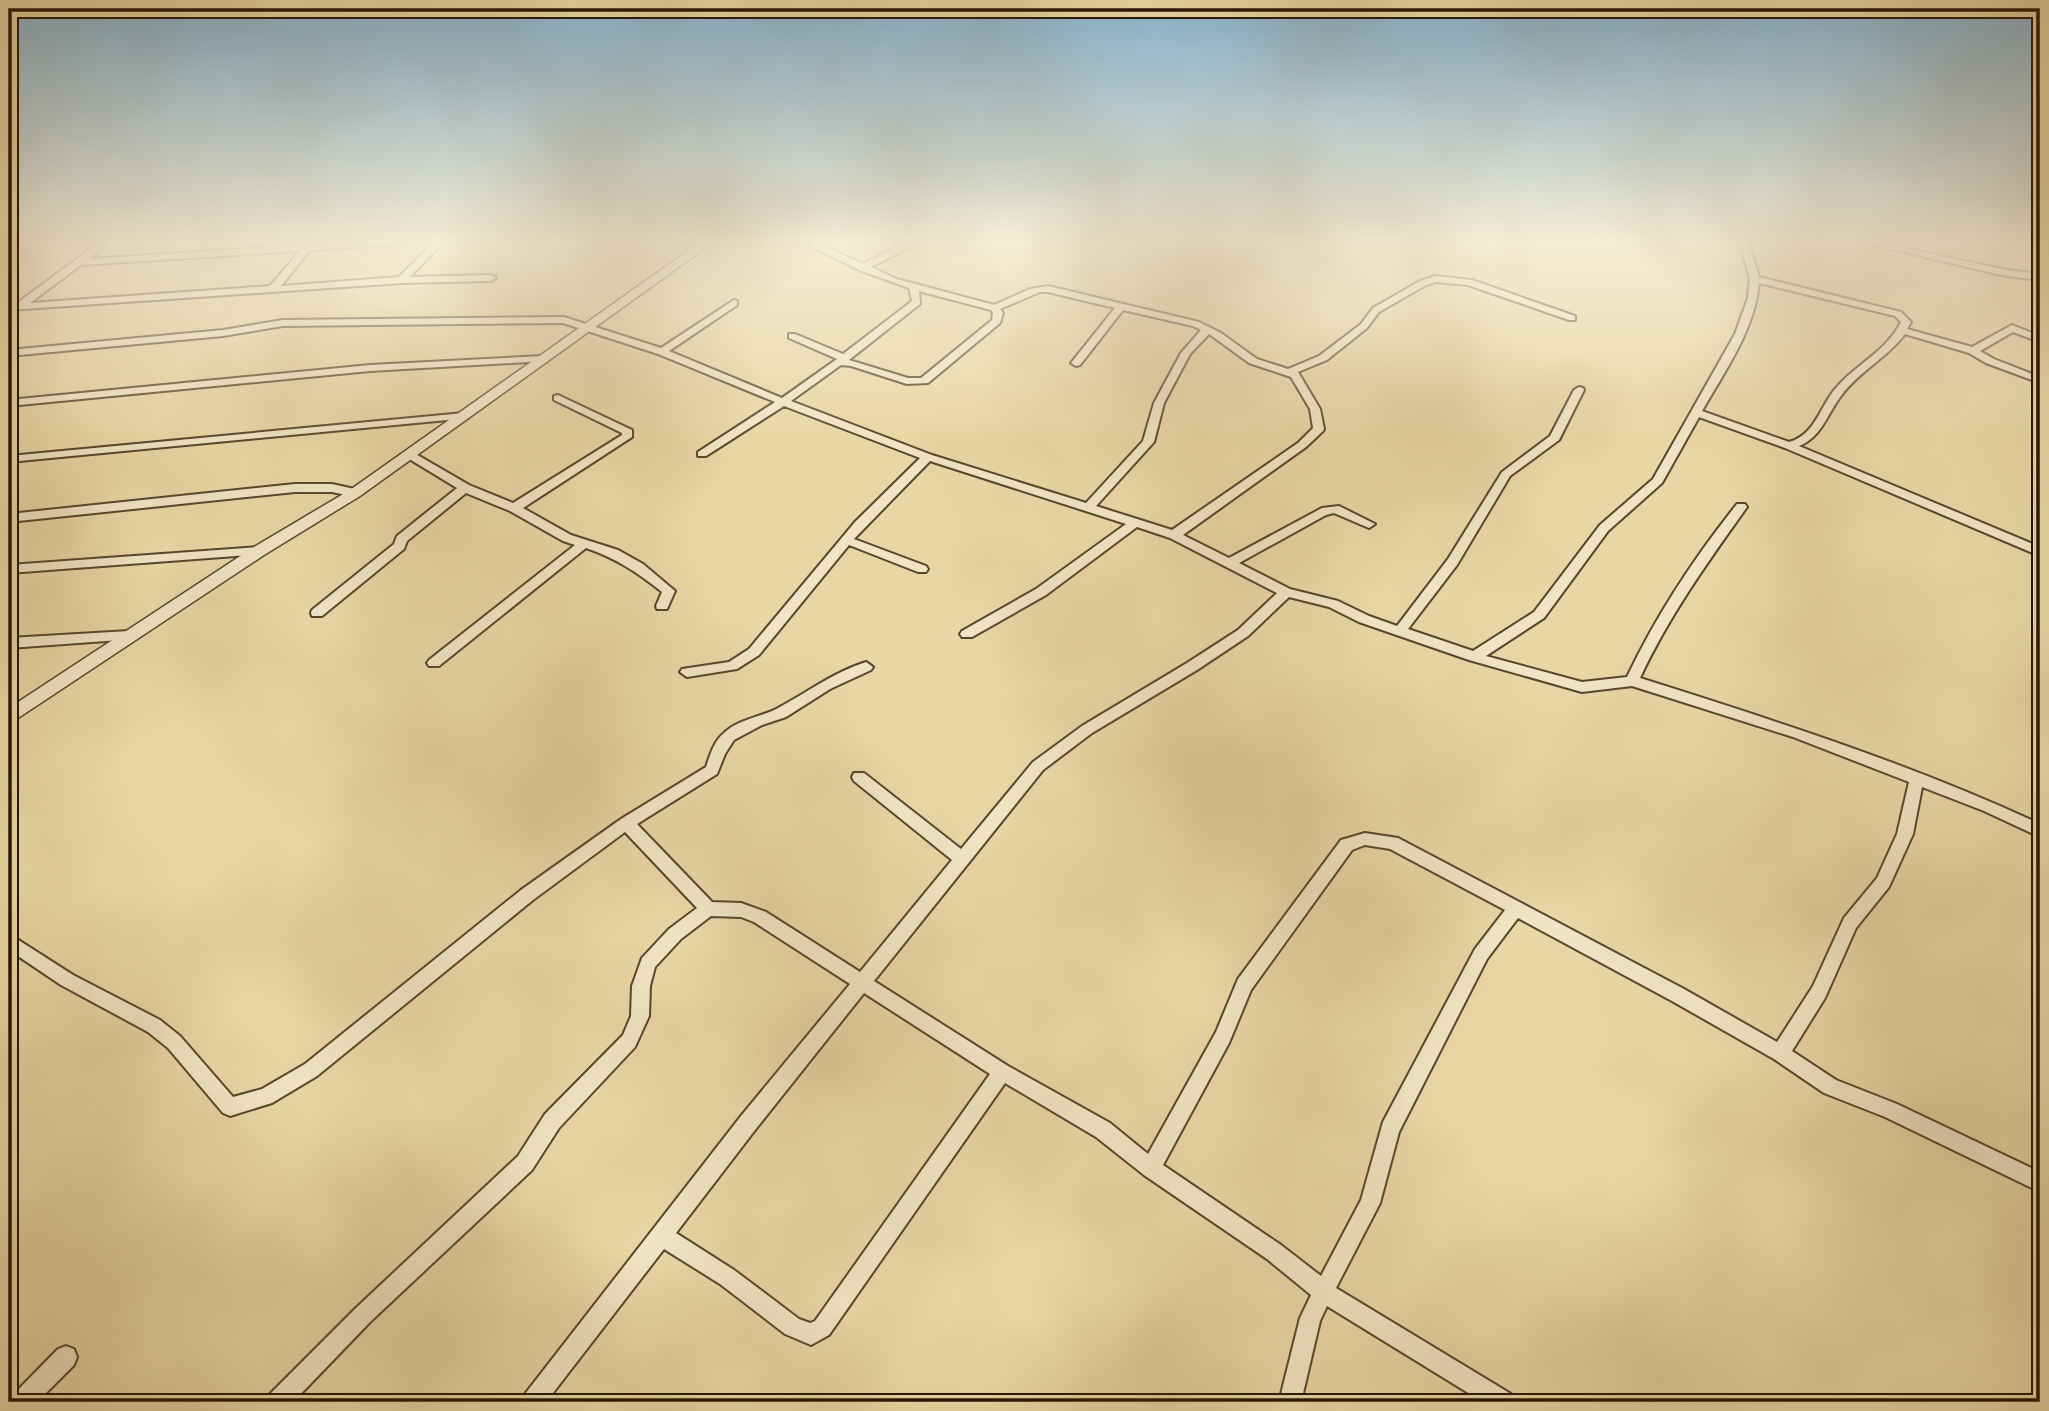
<svg xmlns="http://www.w3.org/2000/svg" width="2049" height="1411" viewBox="0 0 2049 1411" font-family="Vollkorn,serif">
  <rect width="100%" height="100%" fill="#e8d6a4"/>
  <filter id="stains"><feTurbulence type="fractalNoise" baseFrequency=".00286" numOctaves="4"/><feColorMatrix values="0 0 0 0 .2 0 0 0 0 .09 0 0 0 0 .02 0 0 0 .5 -.17"/></filter>
  <radialGradient id="worn" r=".72"><stop offset=".6" stop-color="#630" stop-opacity="0"/><stop offset="1" stop-color="#630" stop-opacity=".3"/></radialGradient>
  <g fill="none" stroke-linecap="round" stroke-linejoin="round">
    <g stroke="#58462c" stroke-width="4">
      <path id="minor" d="M14,241H24L9,253V246Z
        M101,241H111L89,259L303,245L307,242L311,245L415,241L411,244L310,250L281,286L399,277L435,241H444L410,277L491,275L496,278L491,281L402,283L9,310V304H16ZM300,251L270,286L30,303L81,265Z
        M801,241H813L863,264L910,241H922L871,267L897,279L994,305L1030,289L1048,286L1199,322L1221,333L1257,359L1288,369L1319,356L1361,324L1373,308L1420,281L1436,276L1472,280L1575,316V320H1569L1468,285L1436,282L1426,285L1379,312L1367,328L1327,360L1298,372L1320,409L1324,429L1323,431L1306,447L1183,535L1229,558L1322,508L1339,506L1375,524L1369,528L1334,513L1326,515L1239,563L1290,589L1338,601L1369,616L1397,626L1448,559L1502,472L1550,436L1574,390L1579,387L1583,388L1584,390L1559,440L1510,476L1457,565L1408,629L1473,651L1534,612L1600,525L1653,479L1735,334L1748,298L1750,279L1740,241H1748L1759,277L1901,312L1911,322L1907,329L1972,347L2012,325L2040,336V342L2013,332L1980,351L1994,359L2040,377V383L1986,363L1969,353L1905,334C1887,358 1858,372 1841,396C1827,414 1822,437 1799,446L2040,547V556L1785,448L1699,417L1662,483L1608,531L1544,618L1486,656L1582,682L1627,677C1657,614 1694,558 1737,504H1745L1747,507C1707,563 1669,616 1640,678C1776,721 1911,764 2040,824V837L1984,811L1922,787L1913,834L1889,887L1856,928L1825,998L1792,1051L1836,1080L1897,1104L2040,1172V1192L1885,1117L1824,1093L1774,1059L1672,1001L1518,918L1487,959L1399,1132L1380,1203L1336,1288L1511,1394L1514,1402H1483L1327,1306L1320,1321L1301,1402H1279L1300,1318L1311,1295L1267,1259L1144,1175L1096,1137L1005,1083L829,1335L811,1345L785,1334L720,1284L664,1249L546,1402H522L525,1394L741,1116L850,984L754,922L741,917L711,916L681,939L655,967L650,986L649,1016L635,1047L559,1128L532,1170L370,1322L293,1402H267L270,1394L356,1308L518,1156L545,1114L623,1035L631,1016L632,986L642,958L669,929L697,908L625,832L533,900L317,1076L272,1103L230,1116L223,1113L168,1048L148,1032L61,985L9,950V934L73,975L160,1020L180,1036L233,1097L262,1089L305,1064L521,890L621,819L706,767C710,755 714,741 724,733C738,719 762,717 778,708C808,692 834,672 866,662L873,667L871,670L830,689L786,717L762,725L734,740L725,754L717,774L637,824L712,902L741,903L766,912L860,972L952,860L854,781L852,777L854,773H864L961,849L1033,762L1082,726L1187,663L1238,630L1277,593L1170,538L1137,527L1046,595L972,637H962L960,634L962,631L1036,589L1126,524L930,461L854,539L926,566L928,569L926,572H918L849,545L759,655L737,669L687,677L680,672L682,669L729,662L749,649L855,522L920,458L784,406L706,456H698V452L775,402L658,354L563,323L283,326L223,336L9,356V350L223,330L283,320L564,317L661,348L734,300L737,301V305L669,351L782,398L837,359L789,338V334H795L843,354L912,301L909,288L859,270ZM1759,283L1895,316L1901,322C1886,352 1856,364 1835,389C1820,407 1815,435 1789,442L1702,411C1725,371 1755,329 1759,283ZM919,291L991,310L993,313L992,320L921,378H908L849,360L920,304ZM1040,292H1048L1115,308L1071,363L1076,366L1080,365L1123,310L1193,326L1201,330L1181,353L1154,403L1143,441L1086,503L932,455L791,401L841,365L851,366L907,384L928,383L1000,323L1003,313L1000,309ZM1209,334L1249,363L1291,377L1310,409L1313,428L1298,443L1172,530L1096,506L1154,442L1164,403L1190,354ZM1289,597L1329,607L1359,622L1469,660L1582,692L1632,686L1793,737L1909,782L1897,834L1877,878L1844,918L1813,986L1777,1042L1684,989L1398,838L1365,833L1341,840L1238,979L1216,1032L1148,1154L1110,1123L1008,1066L874,981L1043,770L1092,733L1197,670L1248,636ZM1365,845L1390,849L1505,910L1475,949L1383,1122L1361,1200L1321,1276L1281,1245L1163,1165L1229,1043L1251,990L1352,850ZM864,993L990,1074L815,1321L810,1323L799,1319L734,1270L676,1233L755,1130Z
        M1857,241H1874L2006,270L2040,274V280L2006,276Z
        M542,356L547,359L546,361L370,371L9,406V400L370,365Z
        M558,395L632,430V437L523,508L571,535L618,550L643,564L675,591L667,609H657L656,606L662,592C638,573 616,558 586,548L439,666H429L427,663L429,660L575,545L563,541L510,511L466,493L407,541L404,549L322,616H312L311,613L312,610L394,544L397,536L457,488L406,457V453H414L469,485L513,503L622,435V433L554,400V396Z
        M464,413L468,414V418L9,462V456Z
        M295,484H332L359,490L361,493L355,497L332,492H295L9,522V514Z
        M259,547L265,551L263,554L9,573V565Z
        M129,631L134,633L136,636L134,639L9,648V638Z
        M66,1346L74,1349L77,1357L74,1365L37,1402H11L14,1394L58,1349Z"/>
    </g>
    <g stroke="#58462c" stroke-width="3">
      <path id="tertiary" d="M702,241H715L360,496L264,555L9,724V708L254,547L350,490Z"/>
    </g>
    <use href="#minor" fill="#f0e4c4" fill-rule="evenodd"/>
    <use href="#tertiary" fill="#f0e4c4" fill-rule="evenodd"/>
  </g>
  <linearGradient id="sky" x2="0" y2="1"><stop stop-color="#88b5d1"/><stop offset="0.55" stop-color="#f5edd6"/><stop offset="1" stop-color="#f5edd6" stop-opacity="0"/></linearGradient>
  <rect width="2049" height="439" fill="url(#sky)"/>
  <rect width="2049" height="1411" fill="none" stroke="#e8d6a4" stroke-width="35"/>
  <rect x="10" y="10" width="2028" height="1390" fill="none" stroke="#281604" stroke-width="3.5"/>
  <rect x="18" y="18" width="2014" height="1376" fill="none" stroke="#281604" stroke-width="2"/>
  <rect width="100%" height="100%" filter="url(#stains)"/>
  <rect width="100%" height="100%" fill="url(#worn)"/>
</svg>
